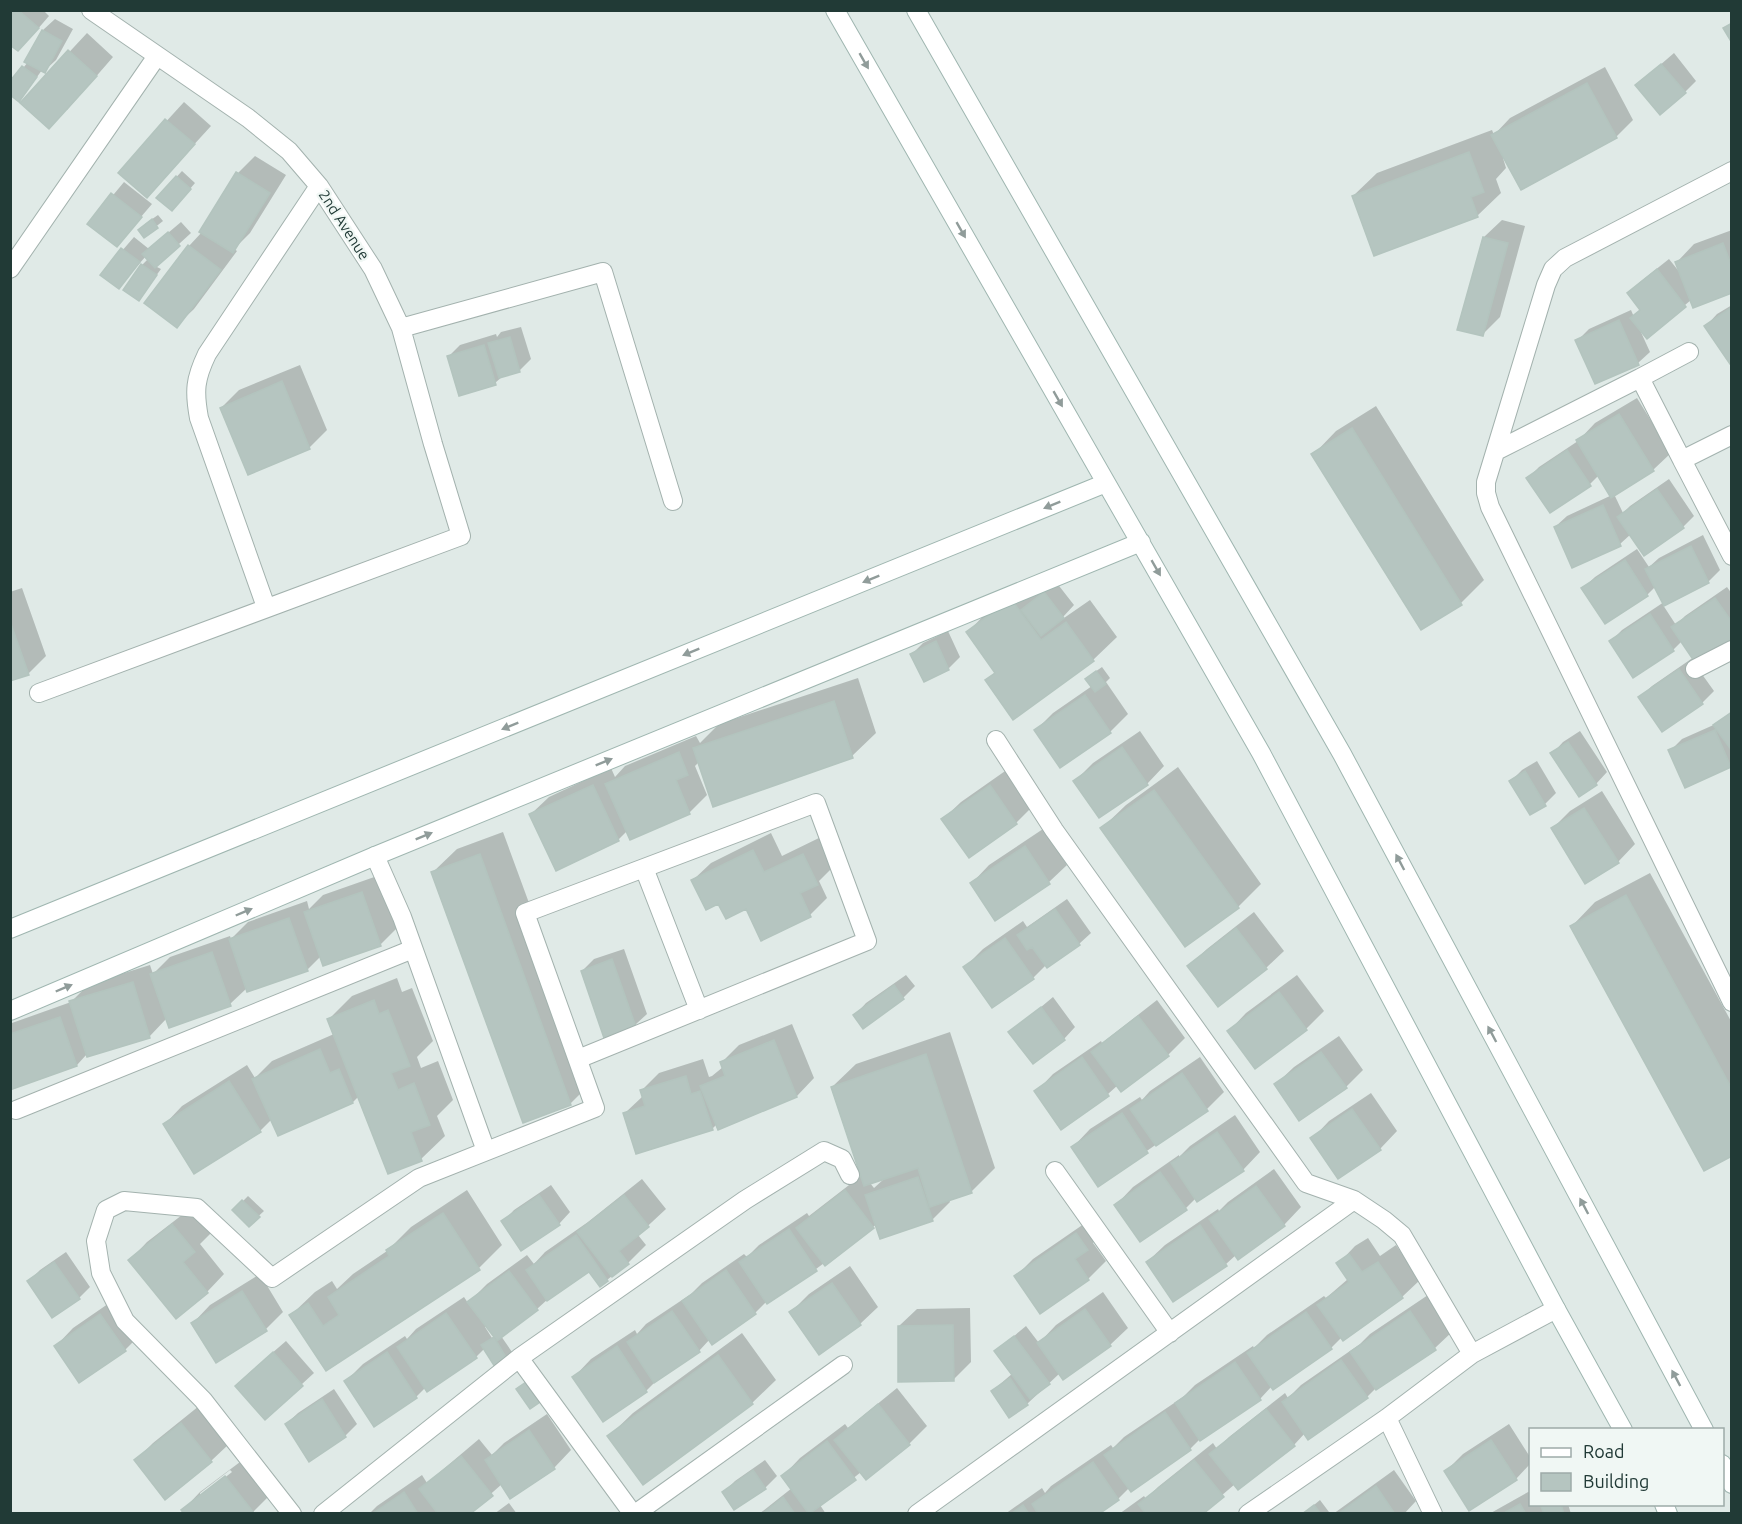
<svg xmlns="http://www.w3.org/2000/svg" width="1742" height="1524" viewBox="0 0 1742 1524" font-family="Ubuntu,sans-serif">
  <rect width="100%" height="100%" fill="#e0eae7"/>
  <path fill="#0003" fill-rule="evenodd" d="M10,10H43L49,16L30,38Z
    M55,19L73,29L56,60L44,71L42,70L24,95L10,84L28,62L26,61L43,30Z
    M87,33L113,57L67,110L22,103Z
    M1674,53L1696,81L1685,92L1637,85Z
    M1605,67L1633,120L1616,137L1503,158L1506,168L1496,179L1501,193L1477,216L1353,196L1377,173L1492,130L1494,135L1510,118Z
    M184,102L211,126L147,196L120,172Z
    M255,156L286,175L250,233L234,249L237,251L194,309L176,326L189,246L202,232L238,173Z
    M182,171L195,183L177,204L158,197Z
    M124,182L152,204L117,245L89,224Z
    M158,215L163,221L144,236L145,224Z
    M1502,220L1525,226L1500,317L1482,335L1484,237Z
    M181,222L191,233L155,266L161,269L139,299L142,265L148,259L146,256L119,287L102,274L134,237L149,249Z
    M1732,230V291L1691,300L1647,337L1640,330L1650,352L1638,363L1577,341L1589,329L1631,310L1634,317L1641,309L1629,294L1640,282L1669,259L1681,274L1677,262L1694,244Z
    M1732,305V361L1706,326L1717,314Z
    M521,327L531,359L519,371L503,376L495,383L449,356L460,345L496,334L497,337L501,332Z
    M300,365L327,430L310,447L248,473L221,408L239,390Z
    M1637,398L1671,453L1653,470L1614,494L1623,513L1630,506L1669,479L1694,516L1683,527L1631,534L1620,544L1555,527L1567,516L1612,495L1599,475L1590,484L1551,511L1528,478L1539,467L1578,441L1595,423Z
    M1376,406L1484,580L1461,603L1422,628L1313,455L1336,431Z
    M1703,535L1720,570L1708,582L1663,605L1676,625L1685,616L1727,587L1732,594V638L1694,663L1714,691L1702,703L1663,730L1640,697L1652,686L1694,657L1682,641L1673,650L1634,676L1611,641L1622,630L1664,602L1656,586L1647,595L1605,622L1583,588L1595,577L1637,549L1649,567L1659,558Z
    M1056,582L1074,605L1063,617L1064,618L1090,600L1117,637L1093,660L987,681L996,671L968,632L991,608Z
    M22,588L46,656L28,674L10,680V592Z
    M948,631L960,657L948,669L924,680L912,654L923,643Z
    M1102,667L1110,678L1106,682L1128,714L1110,732L1061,766L1036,730L1053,713L1092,686V674Z
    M858,678L876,733L852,756L700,761L695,766L707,795L690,812L630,838L627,831L618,840L531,814L549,797L611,768L615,777L625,766L696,736L700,743L719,724Z
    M1732,711L1731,766L1670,751L1682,739L1718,723Z
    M1140,731L1164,766L1147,784L1075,781L1093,763Z
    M1580,731L1607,772L1596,784L1552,754L1563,742Z
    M1537,761L1556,793L1545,804L1511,781L1522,770Z
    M1178,767L1261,884L1238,907L1102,828L1126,805Z
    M1008,769L1034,805L1016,823L969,856L943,819L961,802Z
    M1602,791L1635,844L1618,862L1552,829L1570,811Z
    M1043,829L1067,865L1049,882L996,919L972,883L989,865Z
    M503,832L594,1080L570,1104L433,872L457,849Z
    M771,833L782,856L821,837L834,866L819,881L827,898L810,915L719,902L693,880L711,863Z
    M1650,873L1732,1023V1154L1572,926L1595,902Z
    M380,875L398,927L380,945L321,956L307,970L247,988L230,1004L170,1026L167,1018L149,1037L87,1054L77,1065L11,1088L12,1023L71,1002L89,984L150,965L153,974L170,957L230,936L231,939L248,922L307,901L309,909L323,895Z
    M1067,899L1091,933L1079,944L1046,965L1033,978L965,967L983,949L1023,921L1027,927Z
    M1254,912L1284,951L1266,968L1219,1005L1189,966L1207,949Z
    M624,949L647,1014L635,1025L582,971L594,959Z
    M906,975L915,986L903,998L863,1027L855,1015L866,1003Z
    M1297,975L1324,1011L1306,1029L1255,1067L1229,1031L1246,1013Z
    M397,978L402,992L412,988L433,1041L417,1057L421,1068L438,1061L453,1100L437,1116L445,1136L421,1159L359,1096L353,1102L272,1119L260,1131L165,1124L182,1106L247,1065L255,1078L272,1061L334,1034L329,1019L352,996Z
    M1053,997L1075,1027L1064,1039L1033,1062L1010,1033Z
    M1157,1000L1185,1038L1168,1055L1118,1085L1108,1094L1061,1127L1036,1092L1053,1074L1101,1041L1102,1043Z
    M792,1024L814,1078L797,1096L719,1128L717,1124L712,1129L625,1113L643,1096L641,1091L659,1073L703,1059L709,1077L712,1076L723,1067L721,1063L739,1045Z
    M950,1032L995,1168L971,1192L949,1199L950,1202L932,1220L877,1224L816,1269L767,1301L755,1313L710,1339L699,1351L661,1376L646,1391L603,1420L574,1377L591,1359L635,1330L637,1334L646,1324L691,1294L702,1283L744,1254L747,1257L759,1245L807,1213L809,1216L862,1175L832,1087L856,1064ZM885,1178L874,1188L870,1183Z
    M1339,1036L1363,1070L1346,1087L1276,1084L1294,1067Z
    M1200,1057L1224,1092L1207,1109L1098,1185L1073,1147L1090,1129L1140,1097L1142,1100L1150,1091Z
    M1371,1093L1397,1131L1380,1149L1312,1139L1329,1121Z
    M1235,1115L1260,1152L1243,1170L1196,1198L1186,1208L1141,1240L1116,1205L1133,1187L1179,1155V1157L1190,1146Z
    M1274,1169L1301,1207L1284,1225L1236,1255L1226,1264L1173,1300L1147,1262L1165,1245L1218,1209L1219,1211L1228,1202Z
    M642,1179L666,1209L638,1235L646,1245L628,1263L607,1280L590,1270L548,1299L537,1309L501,1336L512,1352L507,1358L485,1348L476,1357L426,1387L416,1397L375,1425L346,1381L363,1364L405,1336L407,1339L416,1329L464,1297L468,1303L487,1284L527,1255L534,1264L545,1252L588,1222ZM487,1325L495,1336L492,1338L485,1327Z
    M551,1185L570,1212L559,1224L503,1222L514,1210Z
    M467,1190L502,1245L479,1268L326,1368L291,1315L315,1292L332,1281L337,1289L353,1274L387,1251L411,1227Z
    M248,1196L264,1211L249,1225L234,1210Z
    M191,1208L211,1233L200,1244L224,1274L207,1292L130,1260L147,1242Z
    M1094,1217L1104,1231L1093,1243L1106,1261L1088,1279L1040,1312L1016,1276L1033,1259Z
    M1368,1238L1380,1256L1396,1245L1420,1280L1402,1297L1343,1339L1342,1337L1331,1348L1272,1386L1260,1399L1200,1439L1190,1449L1129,1488L1118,1499L1097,1514H1005L1042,1488L1045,1493L1051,1486L1111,1445L1113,1448L1124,1437L1183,1397L1195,1385L1253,1346L1254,1348L1267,1335L1324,1296L1326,1298L1348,1279L1338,1264L1355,1246Z
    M66,1252L90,1287L79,1298L28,1282L40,1270Z
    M850,1266L878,1307L860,1324L791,1312L809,1294Z
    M260,1274L283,1312L266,1329L193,1323L210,1305Z
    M1103,1292L1128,1328L1110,1345L1060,1373L1027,1404L1009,1416L992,1391L1013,1373L996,1351L1026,1326L1039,1343L1056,1325Z
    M1428,1295L1453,1331L1435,1348L1376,1388L1367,1397L1305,1433L1294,1445L1235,1484L1200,1514H1119L1144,1496L1146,1499L1158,1487L1213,1443L1217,1449L1229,1437L1285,1393L1288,1398L1301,1385L1360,1344L1370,1334Z
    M118,1297L142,1333L125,1350L56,1346L73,1328Z
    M970,1308L971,1362L953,1380L899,1326L917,1309Z
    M742,1333L776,1380L752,1403L643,1483L609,1436L633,1413Z
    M286,1341L314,1373L265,1418L248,1374Z
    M897,1388L927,1426L909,1444L866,1478L861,1472L820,1505L826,1514H759L792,1488L783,1476L800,1458L845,1424L848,1428Z
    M334,1389L357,1424L345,1436L310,1459L286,1424L298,1413Z
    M199,1406L229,1444L211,1461L136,1460L153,1443Z
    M547,1414L571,1450L554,1468L502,1484L468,1514H369L377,1506L422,1475L427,1483L479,1439L492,1455L504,1443Z
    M1509,1424L1530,1457V1464L1516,1479L1445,1472L1463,1454Z
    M244,1459L271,1494L251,1514H186L183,1510L200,1492ZM230,1470L232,1472L200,1497V1493Z
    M765,1460L777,1476L765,1488L735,1508L724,1492L735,1481Z
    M1394,1470L1416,1501L1404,1514H1333Z
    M1530,1491V1504H1568L1571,1514H1489Z
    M1320,1500L1329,1512L1327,1514H1303Z
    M509,1503L517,1514H494Z"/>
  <path fill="#b5c5c0" stroke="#b3c4be" stroke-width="1.5" d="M10,10H18L39,28L18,51L10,45Z
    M1732,23V43L1723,28Z
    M42,30L62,41L45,73L24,62Z
    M68,50L97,76L49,129L20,103Z
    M1661,64L1686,93L1660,115L1635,85Z
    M22,66L37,77L19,102L10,95V81Z
    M1587,83L1617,138L1521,190L1491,135Z
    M165,119L195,144L147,198L118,173Z
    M1469,152L1484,192L1471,197L1478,217L1374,256L1352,196Z
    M236,172L270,193L233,253L199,232Z
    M176,176L191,189L172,211L156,198Z
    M111,193L142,217L117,247L87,224Z
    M152,219L158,228L144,238L138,230Z
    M168,232L180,246L155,268L142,254Z
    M1483,237L1508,243L1483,336L1457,330Z
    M1723,243L1732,267V293L1693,308L1675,262Z
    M188,245L221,270L177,328L144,303Z
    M121,248L140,262L119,289L100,275Z
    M141,264L157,275L139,301L123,290Z
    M1657,269L1686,307L1647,339L1630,318L1640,310L1627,293Z
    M1732,307V363L1730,364L1704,326Z
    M1619,320L1639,365L1595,384L1575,340Z
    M510,337L520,372L499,378L488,343Z
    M484,345L496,385L459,396L447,356Z
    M282,381L310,449L248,475L220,408Z
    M1619,414L1654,471L1611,498L1576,440Z
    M1352,428L1462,605L1421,630L1311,454Z
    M1567,450L1591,486L1550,513L1526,478Z
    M1657,489L1684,528L1644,556L1617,517Z
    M1603,505L1621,546L1572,568L1554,527Z
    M1691,546L1709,583L1664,606L1645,569Z
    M1625,560L1648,596L1605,624L1581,588Z
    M1044,592L1064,618L1041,636L1021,610Z
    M1715,598L1732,622V639L1696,664L1671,627Z
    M1011,599L1041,640L1066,622L1094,661L1013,720L985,680L995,673L966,632Z
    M1650,614L1674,651L1633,678L1609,641Z
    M10,621L29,675L10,681Z
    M936,641L949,670L924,682L910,654Z
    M1679,669L1703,704L1662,732L1638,697Z
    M1096,671L1106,684L1095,692L1085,679Z
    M1085,695L1111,733L1060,768L1034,730Z
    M834,701L853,758L713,807L693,748Z
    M1732,712V751L1713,725Z
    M1715,730L1731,767L1685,788L1668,750Z
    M1568,742L1597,785L1579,797L1550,753Z
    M1122,747L1148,785L1099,818L1073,781Z
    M679,752L688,775L676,780L690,814L630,840L605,784Z
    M1525,771L1546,806L1530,815L1509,781Z
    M593,785L619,841L556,871L529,814Z
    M990,785L1017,824L969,858L941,819Z
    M1154,790L1239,908L1185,947L1100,828Z
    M1584,808L1619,863L1585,884L1551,828Z
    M1025,846L1050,884L995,921L970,883Z
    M753,850L764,872L803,854L818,885L800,893L811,917L761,941L746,909L726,919L718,904L706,910L691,880Z
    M480,854L571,1105L523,1123L431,872Z
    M362,892L381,946L323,966L304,912Z
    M1626,895L1732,1089V1156L1704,1171L1570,926Z
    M1055,909L1080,945L1047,968L1032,947L1027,950L1017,935Z
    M289,918L308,971L247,992L229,939Z
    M1236,928L1267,969L1218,1007L1187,966Z
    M1005,938L1034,979L992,1008L963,967Z
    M212,952L231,1006L169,1028L150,974Z
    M612,959L636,1027L604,1038L581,971Z
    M133,982L150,1038L87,1057L69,1001Z
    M894,985L904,999L863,1029L853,1015Z
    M1279,992L1307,1030L1255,1069L1227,1031Z
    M374,1000L379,1014L388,1010L410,1066L391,1073L398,1090L414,1083L430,1125L411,1132L422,1161L388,1174L327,1019Z
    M1041,1007L1065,1040L1033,1064L1008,1032Z
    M1138,1016L1169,1056L1121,1092L1091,1052Z
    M60,1017L77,1066L10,1090V1034Z
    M774,1040L797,1097L718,1130L700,1086L725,1076L720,1062Z
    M320,1049L330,1073L339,1069L353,1103L278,1136L252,1079Z
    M1321,1052L1347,1088L1299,1121L1274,1084Z
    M926,1054L972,1193L930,1207L918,1168L864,1186L831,1087Z
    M1082,1057L1109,1096L1061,1130L1034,1091Z
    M1182,1073L1208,1111L1156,1146L1130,1109Z
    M686,1076L691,1094L700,1091L713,1130L636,1154L623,1113L645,1106L640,1090Z
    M229,1081L261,1132L194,1174L163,1124Z
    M1352,1109L1381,1150L1338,1179L1310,1138Z
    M1122,1113L1148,1153L1098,1187L1071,1147Z
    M1217,1132L1244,1171L1197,1202L1171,1163Z
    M1160,1172L1187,1210L1140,1242L1114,1205Z
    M918,1177L933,1221L880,1239L865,1195Z
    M1256,1186L1285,1226L1238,1260L1209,1219Z
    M845,1190L874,1228L825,1266L796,1228Z
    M539,1195L560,1225L521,1251L501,1221Z
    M624,1195L649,1227L619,1251L629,1264L612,1277L577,1232Z
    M242,1200L260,1217L249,1227L232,1210Z
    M443,1213L480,1270L326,1371L289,1315L308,1303L323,1326L339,1315L328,1297L389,1256L386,1250Z
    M172,1224L195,1252L183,1262L208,1293L176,1319L128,1260Z
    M1200,1225L1227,1266L1173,1302L1146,1262Z
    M789,1229L817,1271L767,1304L739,1262Z
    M1076,1233L1088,1250L1075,1259L1089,1280L1040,1314L1014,1276Z
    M576,1235L608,1281L600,1287L589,1272L547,1301L526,1270Z
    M1349,1254L1362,1272L1378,1262L1403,1298L1343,1341L1317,1305L1349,1282L1336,1263Z
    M54,1262L80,1299L52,1318L27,1281Z
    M726,1270L756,1314L712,1345L682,1301Z
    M509,1271L538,1310L497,1341L467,1302Z
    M832,1283L861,1325L819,1355L789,1312Z
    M242,1291L267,1331L216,1363L191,1323Z
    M1085,1309L1111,1346L1063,1380L1037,1343Z
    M672,1311L700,1352L654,1383L627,1342Z
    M1410,1311L1436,1350L1376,1390L1350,1352Z
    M1306,1312L1332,1349L1273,1390L1247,1353Z
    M446,1313L477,1358L427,1392L397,1347Z
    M100,1314L126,1351L79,1383L54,1346Z
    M953,1325L954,1381L898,1382V1326Z
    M1014,1336L1050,1384L1030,1399L994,1351Z
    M494,1337L507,1359L495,1367L481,1345Z
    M617,1346L647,1392L603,1422L572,1377Z
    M273,1352L303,1386L265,1420L235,1386Z
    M387,1352L417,1398L374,1427L344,1381Z
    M718,1355L753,1404L643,1485L607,1436Z
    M1341,1360L1368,1398L1308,1440L1282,1402Z
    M1235,1362L1261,1400L1200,1441L1175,1403Z
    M1010,1378L1028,1405L1009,1418L991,1391Z
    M529,1380L543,1400L530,1409L516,1389Z
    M322,1399L346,1437L309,1462L285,1424Z
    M878,1404L910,1445L866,1480L834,1440Z
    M1266,1409L1295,1446L1238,1490L1209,1454Z
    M1165,1412L1191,1450L1131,1492L1104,1455Z
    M181,1423L212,1462L165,1500L134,1460Z
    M529,1430L555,1469L510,1499L485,1460Z
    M1491,1440L1517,1480L1469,1511L1444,1471Z
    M827,1441L856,1480L809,1514L781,1476Z
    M461,1456L493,1496L470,1514H438L419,1489Z
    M1194,1460L1224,1497L1203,1514H1146L1138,1504Z
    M1093,1462L1119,1500L1099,1514H1038L1032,1504Z
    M753,1470L766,1489L734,1510L722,1492Z
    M225,1476L254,1513L184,1514L181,1510Z
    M1376,1486L1395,1514H1338Z
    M404,1492L418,1514H372Z
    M783,1497L795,1514H762Z
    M1520,1504L1526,1514H1502Z
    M1540,1504H1561L1564,1514H1544Z
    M1023,1505L1029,1514H1011Z
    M1314,1505L1321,1514H1302Z"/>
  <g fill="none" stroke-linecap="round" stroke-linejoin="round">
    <g stroke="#a3b2ae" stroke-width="20">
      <path id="street" d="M1732,171L1565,258L1553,269L1546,285L1486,482V493L1490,507L1732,1002
        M10,269L157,56
        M401,328L603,272L673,501
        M1640,378L1689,352
        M1732,435L1682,460L1732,556
        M1496,451L1640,378L1682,460
        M266,607L199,418C194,391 195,379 207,354L319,186
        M1695,669L1732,650
        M39,693L461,536L433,444L401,328L373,269L319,186L289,151L248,118L91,10
        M996,740L1054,830L1306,1183L1354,1200L1384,1220L1402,1235L1472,1354
        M375,856L402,917L486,1151
        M644,868L699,1010
        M16,1110L413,949
        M1055,1171L1170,1333
        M519,1358L633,1514
        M1387,1418L1433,1514
        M292,1514L203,1400L125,1321L101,1273L96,1241L106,1210L124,1201L197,1208L272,1278L419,1178L595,1108L525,913L816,803L867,941L578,1059
        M323,1514L519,1358L745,1200L824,1151L842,1159L850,1175
        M635,1514L843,1365
        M917,1514L1354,1200
        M1248,1514L1387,1418L1472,1354L1556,1309"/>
    </g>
    <g stroke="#9fb6b0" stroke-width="20">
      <path id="secondary" d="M835,10L1261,753L1556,1309L1623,1430
        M916,10L1342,754L1704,1430
        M10,929L1106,483
        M10,1011L375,856L1141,542
        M1722,1464L1732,1484
        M1664,1504L1668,1514"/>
    </g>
    <use href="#street" stroke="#fff" stroke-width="18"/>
    <use href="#secondary" stroke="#fff" stroke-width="18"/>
  </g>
  <defs><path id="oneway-solid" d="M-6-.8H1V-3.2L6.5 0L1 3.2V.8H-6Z" transform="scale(1.5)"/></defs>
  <g fill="#909c9a">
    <use href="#oneway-solid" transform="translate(864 61) rotate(60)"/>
    <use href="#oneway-solid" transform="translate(961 230) rotate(60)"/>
    <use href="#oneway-solid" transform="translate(1058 399) rotate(60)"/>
    <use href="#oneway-solid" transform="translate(1052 505) rotate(158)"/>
    <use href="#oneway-solid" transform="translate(1156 568) rotate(60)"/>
    <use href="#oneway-solid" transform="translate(871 579) rotate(158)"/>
    <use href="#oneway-solid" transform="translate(691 652) rotate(158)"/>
    <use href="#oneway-solid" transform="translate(510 726) rotate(158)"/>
    <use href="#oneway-solid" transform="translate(604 762) rotate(-22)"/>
    <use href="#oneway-solid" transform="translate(424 836) rotate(-22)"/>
    <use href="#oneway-solid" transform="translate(1400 862) rotate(-118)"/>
    <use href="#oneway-solid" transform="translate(244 912) rotate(-23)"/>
    <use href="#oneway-solid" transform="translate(64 988) rotate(-23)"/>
    <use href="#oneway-solid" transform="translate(1492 1034) rotate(-118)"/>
    <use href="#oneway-solid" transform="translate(1584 1206) rotate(-118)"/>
    <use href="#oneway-solid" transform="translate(1676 1378) rotate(-118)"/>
  </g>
  <g text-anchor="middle" stroke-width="4.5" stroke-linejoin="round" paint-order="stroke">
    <g font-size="15" fill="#213a36" stroke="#f0f7f4">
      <text transform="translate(344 225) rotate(57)" y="5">2nd Avenue</text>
    </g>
  </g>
  <rect width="1742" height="1524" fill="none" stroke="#213a36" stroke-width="24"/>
  <rect x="1529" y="1428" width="195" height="78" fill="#f0f7f4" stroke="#9daba8" stroke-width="1.5"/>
  <rect x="1541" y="1448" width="30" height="9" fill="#ffffff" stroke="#9daba8" stroke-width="1.5"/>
  <text x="1583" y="1458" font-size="18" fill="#213a36">Road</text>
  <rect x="1541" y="1473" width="30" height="18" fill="#b5c5c0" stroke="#9daba8" stroke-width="1.5"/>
  <text x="1583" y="1488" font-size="18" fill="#213a36">Building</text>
</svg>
